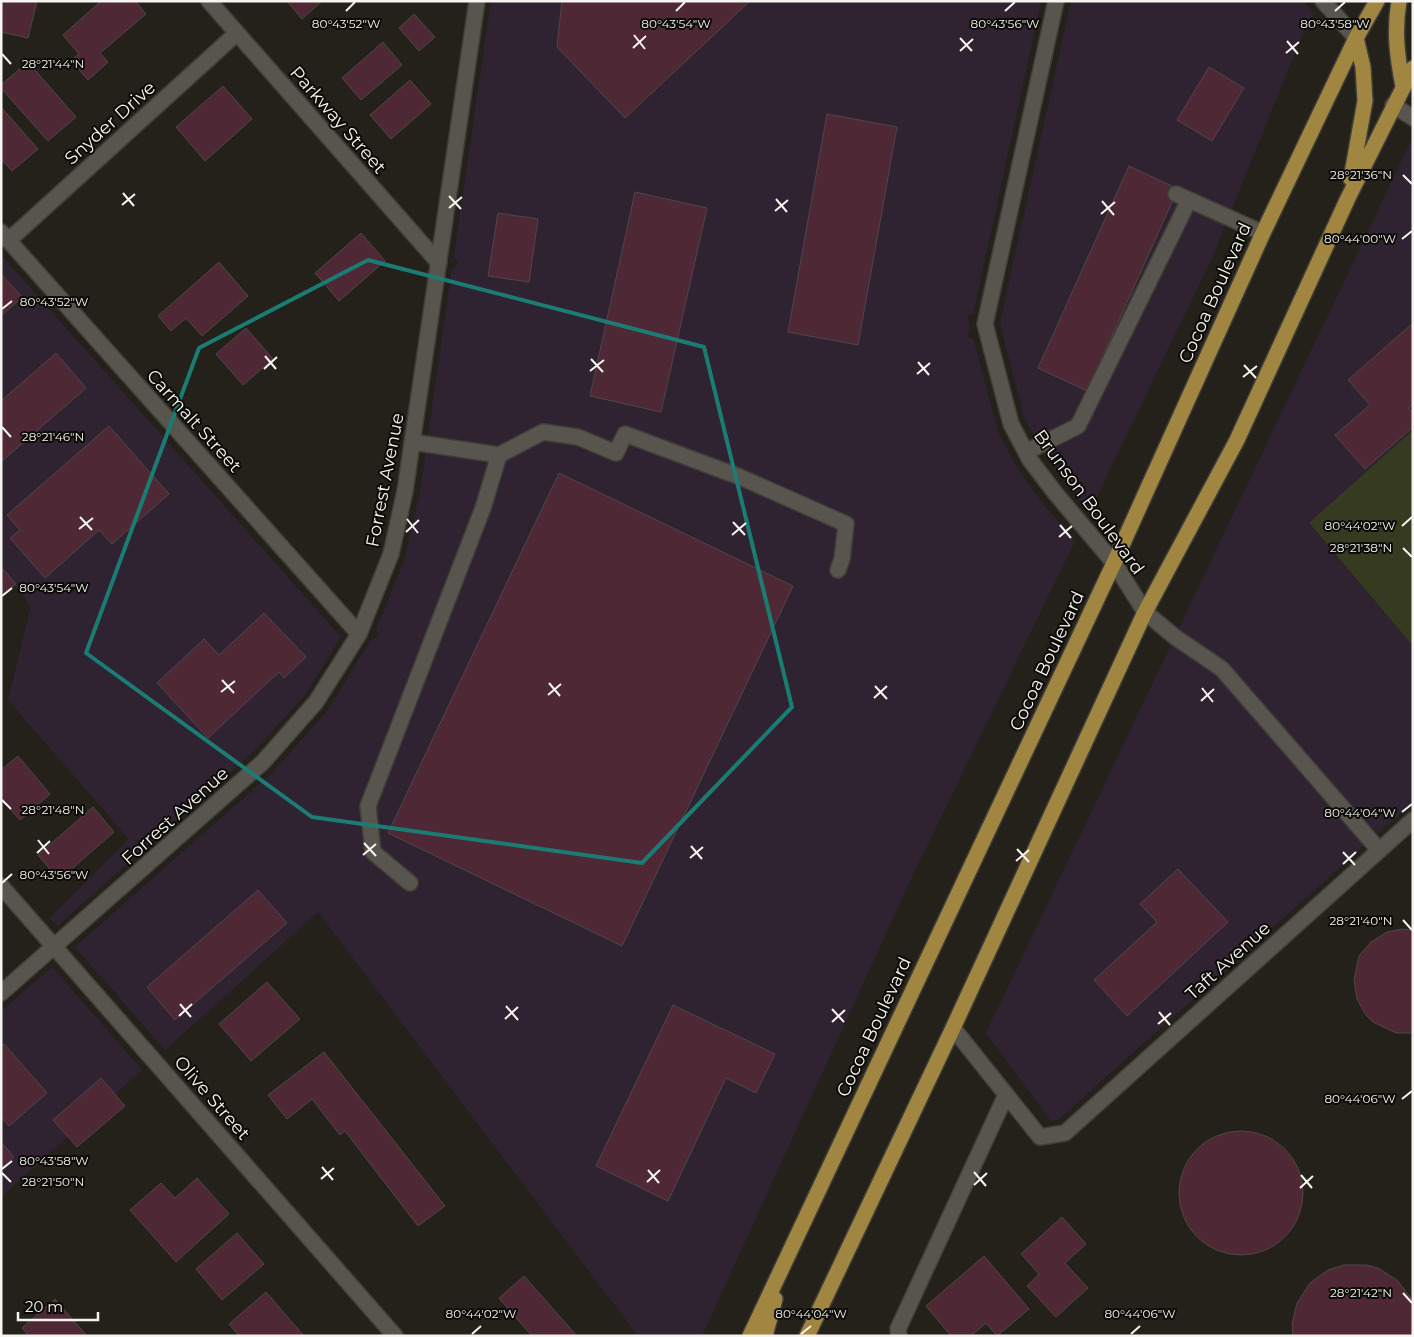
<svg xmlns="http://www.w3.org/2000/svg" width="1414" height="1337" viewBox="0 0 1414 1337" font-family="Montserrat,sans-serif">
  <rect width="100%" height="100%" fill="#24211b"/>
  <path fill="#302331" d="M491,1H1041L973,314L967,316L970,326L967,337L973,338L998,432L1018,469L1044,505L1075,541L910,881L702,1336H638L318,912L165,1050L75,947L274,771L327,711L369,643L379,635L376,630L405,558L420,492L452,269L459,263L454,257Z
    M1071,1H1303L1314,13L1305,28L1213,256L1090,511L1068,485L1043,451L1024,417L1000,323Z
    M1413,137V430L1309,524L1413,646V802L1059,1119L1051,1121L986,1033Z
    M1,255L341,637L305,695L253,752L57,926L50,918L129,839L8,700L31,606L1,569Z
    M52,967L142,1070L1,1197V1011Z"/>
  <path fill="#353a20" d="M1413,430V646L1309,523Z"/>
  <path fill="#4e2835" stroke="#4f4749" d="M1,1H37L28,38L1,32Z
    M101,1H135L146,14L100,53L108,62L88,80L71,60L79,54L63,35Z
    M287,1H322L302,19Z
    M562,1H750L625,118L557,47Z
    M414,14L435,37L419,51L399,28Z
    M383,42L402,65L361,100L342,78Z
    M28,62L76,117L48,141L1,88V85Z
    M1209,67L1244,88L1212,141L1177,120Z
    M410,80L431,104L391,139L370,115Z
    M223,86L252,119L205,161L176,127Z
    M1,107L38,149L12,171L1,159Z
    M827,114L897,127L858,345L788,332Z
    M1129,166L1178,189L1087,391L1038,368Z
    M635,192L707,208L661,412L590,396Z
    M498,213L538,219L529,282L488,276Z
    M361,233L385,261L339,301L315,273Z
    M219,262L248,296L202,336L186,318L171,331L158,316Z
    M1,274L22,297L1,316Z
    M1413,323V404L1408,408L1413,413V427L1365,469L1335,435L1370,405L1348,380Z
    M246,328L273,359L243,385L216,354Z
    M56,353L86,388L1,462V401Z
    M109,426L169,494L112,544L99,530L45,578L10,538L20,530L7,515Z
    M559,473L793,586L622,946L388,833Z
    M1,567L16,584L1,597Z
    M264,613L306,657L284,678L279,672L208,738L157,683L204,639L219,655Z
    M18,756L50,794L20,820L1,799V770Z
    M93,807L114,832L59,880L38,855Z
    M1178,869L1228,922L1127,1016L1094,980L1157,922L1140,904Z
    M258,890L287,923L175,1020L147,987Z
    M1402,929L1413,930V1033H1396L1373,1022L1366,1015L1357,999L1354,979L1359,956L1371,942L1387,932Z
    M267,982L300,1019L251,1061L219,1024Z
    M673,1005L775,1054L756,1093L726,1078L668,1201L596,1166Z
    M4,1044L47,1093L9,1126L1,1117V1047Z
    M324,1052L445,1206L418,1226L345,1131L340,1135L312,1099L287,1119L268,1095Z
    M101,1078L125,1106L77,1147L53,1120Z
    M1179 1193a62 62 0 1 1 124 0a62 62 0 1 1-124 0Z
    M1,1142L14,1157L1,1169Z
    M197,1178L229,1214L176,1262L130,1210L161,1183L175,1198Z
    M1062,1217L1086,1244L1065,1263L1088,1288L1056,1317L1027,1286L1039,1274L1021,1254Z
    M237,1233L264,1264L222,1300L196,1269Z
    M984,1256L1029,1309L997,1336L986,1323L971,1336H951L926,1306Z
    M1344,1265H1366L1378,1268L1397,1280L1410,1297L1413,1306V1336H1293L1292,1324L1297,1303L1310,1283L1328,1270Z
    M524,1276L576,1335L575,1336H532L499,1298Z
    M266,1292L304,1336H239L229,1324Z
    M55,1299L86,1335V1336H29L22,1328Z"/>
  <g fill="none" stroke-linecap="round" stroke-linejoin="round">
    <g stroke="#403e39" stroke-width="18">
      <path id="minor" d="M209,1L439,263
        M1056,1L985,324L1011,424L1030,460L1056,494L1114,563L1145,612L1175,637L1222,669L1379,850
        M1323,1L1356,38
        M1393,105L1413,118
        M1176,194L1263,233
        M1,232L359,634
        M9,240L237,33
        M1026,452L1078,426L1189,200
        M499,455L543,432L578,437L616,453L625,434L740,477L846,524L842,559L838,570
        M410,883L373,852L368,806L483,508L499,455L412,442
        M1,886L395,1336
        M1,993L263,762L316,702L359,634L391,554L405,491L477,1
        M953,1028L1040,1137L1065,1133L1413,820
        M899,1336L898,1329L1006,1095"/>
    </g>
    <g stroke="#403e39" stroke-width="18">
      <path id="major" d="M1399,1C1394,31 1397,56 1403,86
        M1351,179L1365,101L1363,67L1356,38
        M750,1336L1114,563L1263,233L1356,38L1377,1
        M765,1336L775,1299
        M807,1336L953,1028L1145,612L1237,440L1348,198L1413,68"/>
    </g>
    <use href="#minor" stroke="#58554e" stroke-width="15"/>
    <use href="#major" stroke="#a18642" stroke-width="15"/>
  </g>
  <path fill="none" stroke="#1b7c74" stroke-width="4" stroke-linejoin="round" d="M368,260L704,347L792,707L642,863L312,817L86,653L199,348Z"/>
  <path fill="none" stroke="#f6f4f0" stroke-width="2" d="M346,11L355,2M676,11L685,2M1005,11L1015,2M1335,11L1345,2M634,35L645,49M960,38L972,51M1287,41L1298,54M633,48L646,36M960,51L973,39M1286,53L1299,42M2,54L11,64M1403,175L1412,184M123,193L134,206M449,196L461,209M776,199L787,212M1102,201L1114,215M122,205L135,194M449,208L462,197M775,211L788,200M1101,214L1115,202M1402,239L1412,231M2,309L12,301M265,356L276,369M591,359L603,372M918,362L929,375M1244,365L1256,378M264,369L277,357M590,371L604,360M917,374L930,363M1243,377L1257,366M2,427L11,437M80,517L92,530M407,519L418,533M733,522L745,535M1060,525L1071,538M1402,526L1412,517M79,529L93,518M406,532L419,520M732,535L746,523M1059,537L1072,526M1403,548L1412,557M2,596L12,588M222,680L234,693M549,683L560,696M875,686L887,699M1202,688L1213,702M221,692L235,681M548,695L561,684M874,698L887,686M1201,701L1214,689M2,800L11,809M1402,812L1412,804M38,840L49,854M364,843L376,856M691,846L702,859M1017,849L1029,862M1343,852L1355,865M37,853L50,841M363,855L376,844M690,858L703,847M1016,861L1029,850M1343,864L1356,852M2,883L12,874M1403,920L1412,930M180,1004L191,1017M506,1006L518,1020M832,1009L844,1022M1159,1012L1170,1025M179,1016L192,1004M505,1019L518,1007M832,1022L845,1010M1158,1024L1171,1013M1402,1099L1412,1091M322,1167L333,1180M2,1169L12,1161M648,1170L659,1183M974,1172L986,1186M2,1173L11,1182M1301,1175L1312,1188M321,1179L334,1168M647,1182L660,1170M974,1185L987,1173M1300,1188L1313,1176M1403,1293L1412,1303M472,1334L481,1326M801,1334L811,1326M1131,1334L1140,1326"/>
  <g text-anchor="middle" stroke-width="4" stroke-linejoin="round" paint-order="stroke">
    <g font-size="18" fill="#f6f4f0" stroke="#0c0b08">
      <text transform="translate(338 120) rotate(49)" y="6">Parkway Street</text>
      <text transform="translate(110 123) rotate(-42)" y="6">Snyder Drive</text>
      <text transform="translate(1215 293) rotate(-66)" y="6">Cocoa Boulevard</text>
      <text transform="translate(194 421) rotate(48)" y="6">Carmalt Street</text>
      <text transform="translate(385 480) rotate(-79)" y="6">Forrest Avenue</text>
      <text transform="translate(1089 502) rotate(54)" y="6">Brunson Boulevard</text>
      <text transform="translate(1047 661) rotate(-65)" y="6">Cocoa Boulevard</text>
      <text transform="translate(175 816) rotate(-42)" y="6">Forrest Avenue</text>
      <text transform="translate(1228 961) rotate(-42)" y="6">Taft Avenue</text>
      <text transform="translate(874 1027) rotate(-65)" y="6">Cocoa Boulevard</text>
      <text transform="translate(212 1098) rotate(49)" y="6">Olive Street</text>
    </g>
  </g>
  <g font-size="12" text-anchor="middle" fill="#f6f4f0" stroke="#0c0b08" stroke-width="4" stroke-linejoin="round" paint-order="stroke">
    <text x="346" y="28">80°43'52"W</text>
    <text x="676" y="28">80°43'54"W</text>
    <text x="1005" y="28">80°43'56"W</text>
    <text x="1335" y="28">80°43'58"W</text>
    <text x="53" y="68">28°21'44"N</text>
    <text x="1361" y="179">28°21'36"N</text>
    <text x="1360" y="243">80°44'00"W</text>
    <text x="54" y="306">80°43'52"W</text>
    <text x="53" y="441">28°21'46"N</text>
    <text x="1360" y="530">80°44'02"W</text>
    <text x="1361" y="552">28°21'38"N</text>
    <text x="54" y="592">80°43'54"W</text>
    <text x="53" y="814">28°21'48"N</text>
    <text x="1360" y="817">80°44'04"W</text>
    <text x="54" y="879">80°43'56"W</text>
    <text x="1361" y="925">28°21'40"N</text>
    <text x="1360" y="1103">80°44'06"W</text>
    <text x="54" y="1165">80°43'58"W</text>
    <text x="53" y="1186">28°21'50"N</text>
    <text x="1361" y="1297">28°21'42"N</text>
    <text x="481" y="1318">80°44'02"W</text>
    <text x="811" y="1318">80°44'04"W</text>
    <text x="1140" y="1318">80°44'06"W</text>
  </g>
  <rect width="1414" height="1337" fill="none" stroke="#f6f4f0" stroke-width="5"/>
  <path d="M18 1312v8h80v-8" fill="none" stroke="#f6f4f0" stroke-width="2.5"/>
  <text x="25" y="1312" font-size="15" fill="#f6f4f0" stroke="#0c0b08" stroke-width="4" paint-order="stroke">20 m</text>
</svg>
